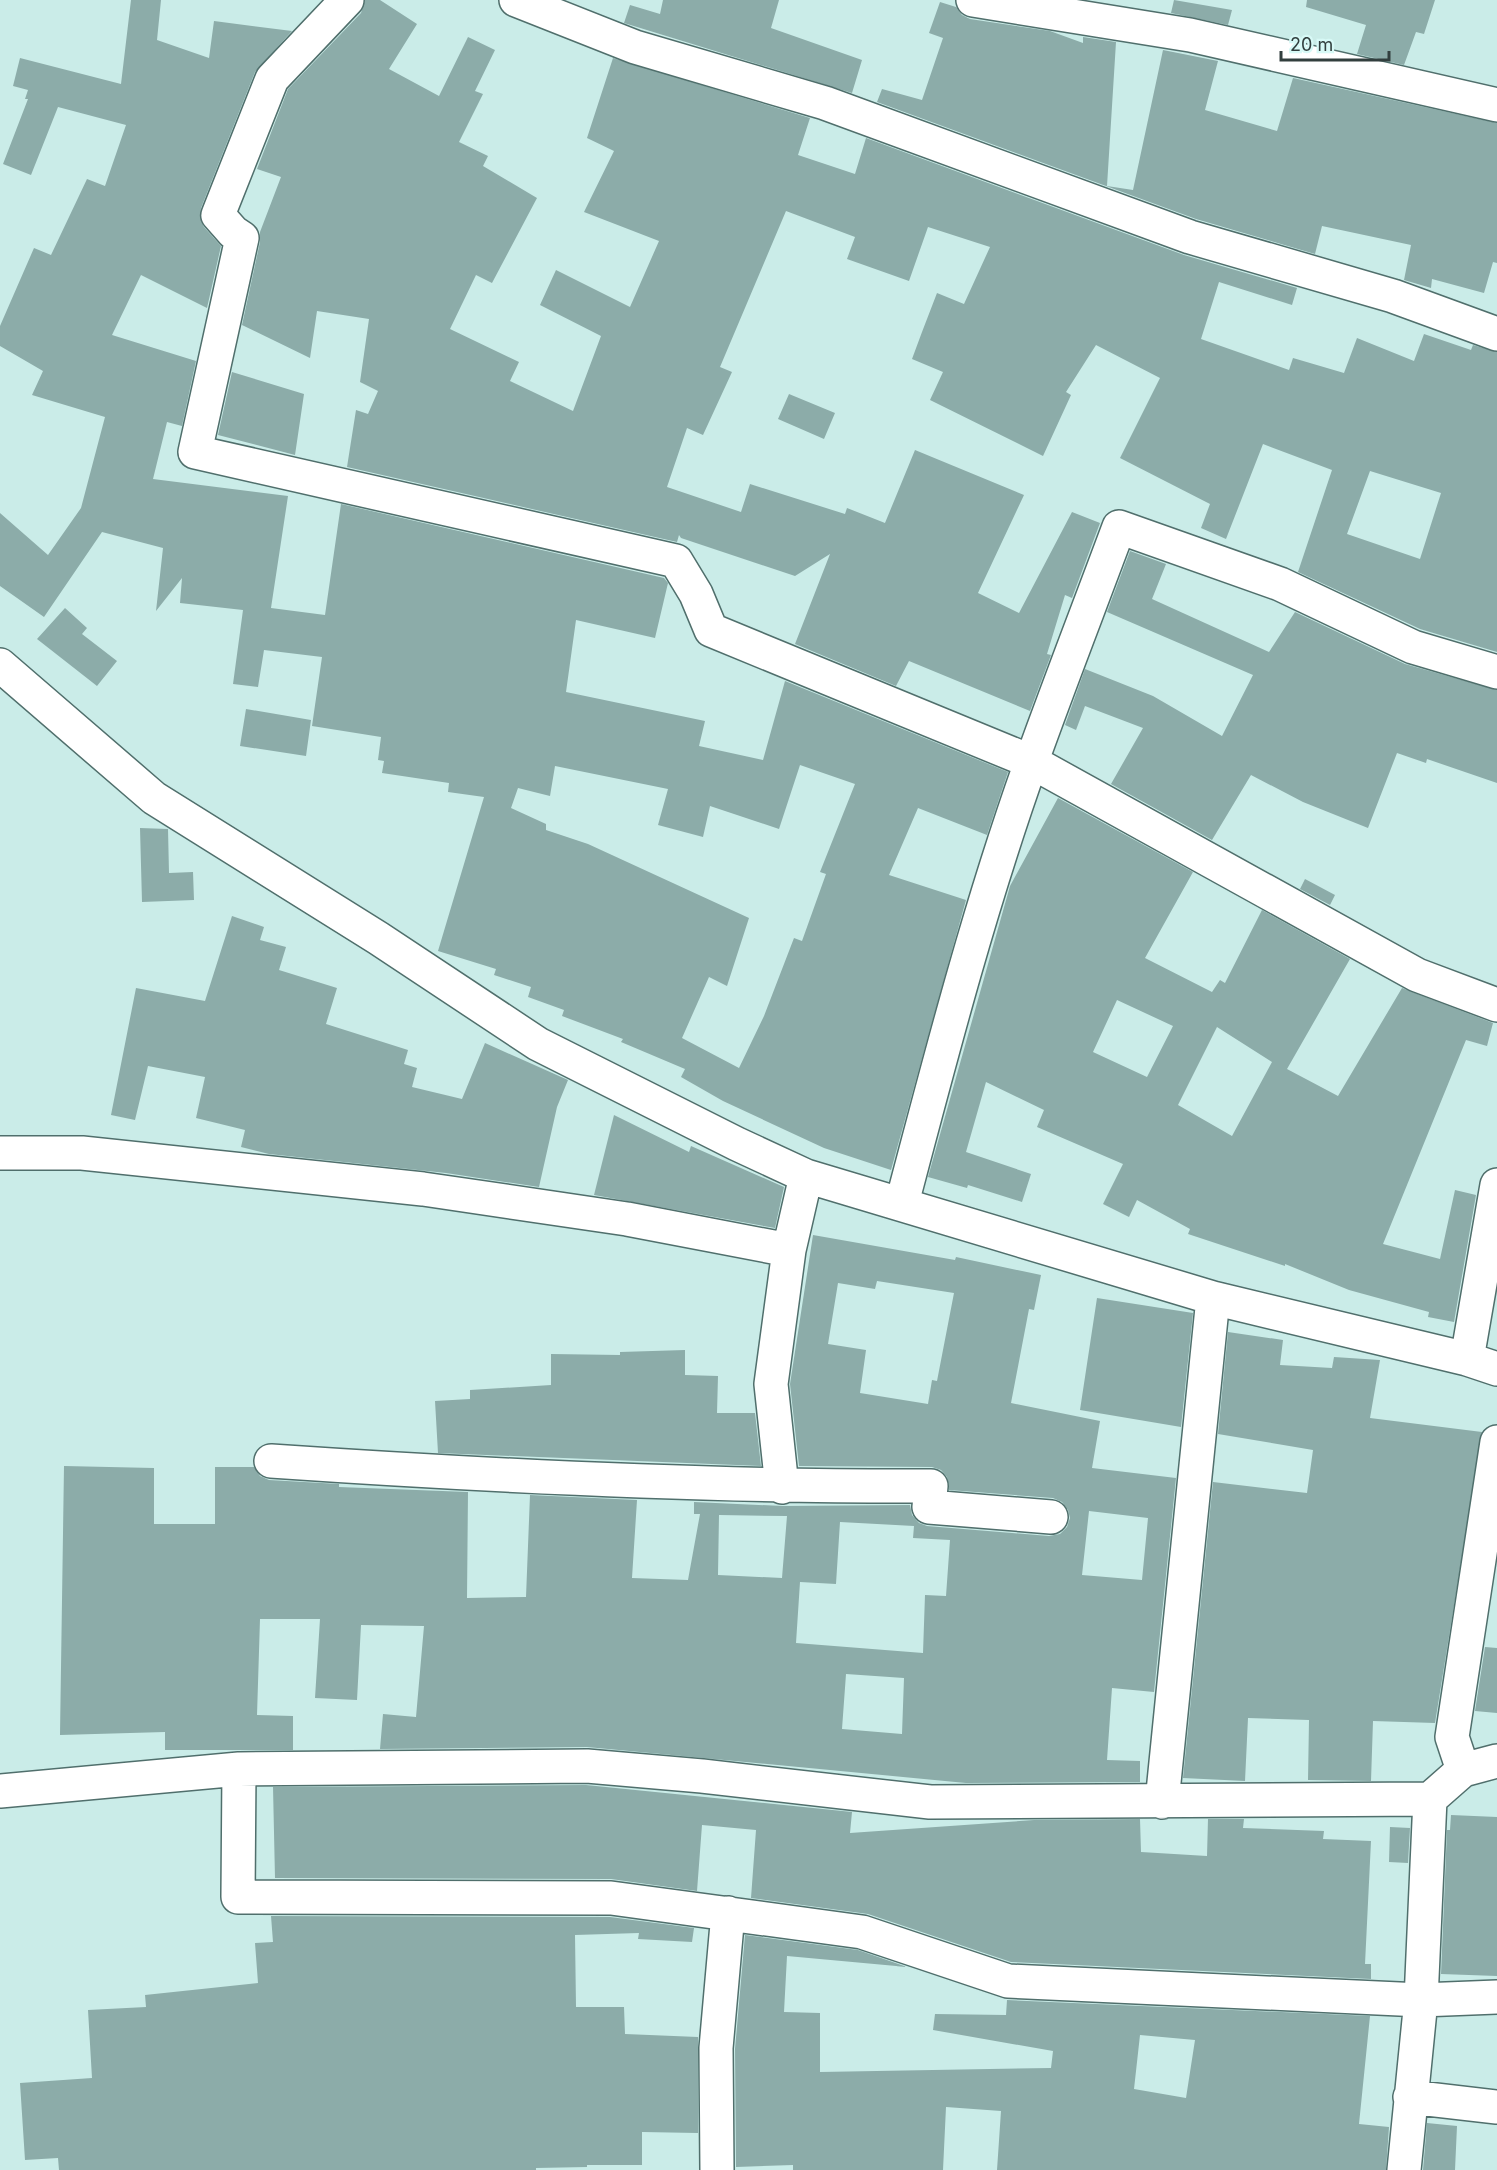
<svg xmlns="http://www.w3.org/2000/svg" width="1497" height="2170" viewBox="0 0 1497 2170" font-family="Inter,sans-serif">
  <rect width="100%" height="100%" fill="#caece8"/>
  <path fill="#8caca9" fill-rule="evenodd" d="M131,0H161L157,40L209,58L214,21L292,31L255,72L201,208L200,218L204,227L221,246L207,308L141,275L112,335L196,361L182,426L167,422L153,479L288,496L271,608L325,615L341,504L664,578L668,583L655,638L576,620L566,692L705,721L699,746L763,760L785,681L1008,772L987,835L918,808L889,875L966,900L891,1170L824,1148L723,1101L681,1077L685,1069L621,1042L623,1039L562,1016L564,1010L528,997L531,987L494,975L496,969L438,951L484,797L448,792L449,783L382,773L384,761L378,760L381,737L312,726L322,657L264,650L258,687L233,684L243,610L180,603L182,578L156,611L163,548L102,532L44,617L0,586V513L48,555L81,508L105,417L32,395L43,371L0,346V326L34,248L51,255L87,179L105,186L126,125L58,107L31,175L3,164L28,99H25L28,90L13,86L20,58L121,84ZM800,765L855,784L820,872L826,874L802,941L794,938L764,1016L739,1068L682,1038L709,977L727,986L749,918L588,844L546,830V824L511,808L518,788L550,796L555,766L668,789L658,825L703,837L710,806L779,829Z
    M365,0H380L417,24L389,69L439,96L468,37L495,50L475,91L483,94L459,142L488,156L483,166L537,198L492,283L476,275L450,329L519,362L510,381L573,411L601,336L540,305L556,270L630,307L659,241L584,212L614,151L587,138L613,58L810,118L798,155L855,174L866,138L1184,255L1297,288L1292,305L1219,282L1201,339L1289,370L1293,358L1344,373L1357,338L1414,361L1424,334L1471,350L1473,345L1497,352V652L1420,629L1298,572L1332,470L1263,444L1226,539L1201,528L1210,504L1120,458L1160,378L1096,345L1066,392L1071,395L1043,456L930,400L943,372L912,359L922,332L937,293L964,304L990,247L928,227L909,281L847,259L855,237L786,211L720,367L732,372L703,435L687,428L667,487L741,512L750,484L845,514L847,508L885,523L915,450L1024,495L978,593L1019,613L1072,512L1100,523L1072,598L1065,595L1047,654L1051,655L1030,711L909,661L896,686L795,644L830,554L795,576L681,538L679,535L677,542L347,467L356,410L368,414L378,391L360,382L369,319L317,311L310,358L242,325L260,242V232L281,177L257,169L288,89L361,13ZM1370,471L1441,493L1420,559L1347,534Z
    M663,0H779L771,28L862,60L852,93L624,23L630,5L660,14Z
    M1174,0L1232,10L1228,25L1171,13Z
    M1307,0H1435L1424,34L1416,32L1404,65L1357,54L1366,25L1306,7Z
    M940,2L956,7L962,15L970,19L1050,31L1083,43V37L1116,42L1107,186L1133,190L1163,50L1218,61L1205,110L1277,131L1293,78L1497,123V263L1493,262L1484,293L1432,279L1431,288L1404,280L1411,245L1322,226L1315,254L1196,219L877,102L882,89L922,100L943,38L929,33Z
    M232,372L304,394L295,455L218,435Z
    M789,394L835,413L824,439L778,419Z
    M1130,551L1166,564L1152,599L1269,652L1295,612L1405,664L1497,690V783L1427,759L1426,763L1397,753L1368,828L1303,802L1251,775L1212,840L1111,784L1143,728L1085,706L1076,730L1065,725L1085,669L1153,696L1222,736L1253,675L1107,612Z
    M65,608L87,628L82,634L117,661L97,686L37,639Z
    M246,709L311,720L306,756L240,746Z
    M1058,798L1193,872L1145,958L1212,992L1220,980L1225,983L1262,910L1350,959L1287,1069L1338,1096L1402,988L1493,1023L1487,1046L1466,1040L1383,1244L1440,1259L1455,1190L1476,1195L1454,1322L1428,1317L1429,1312L1349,1290L1285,1264V1266L1188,1234L1190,1229L1137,1200L1129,1217L1103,1204L1123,1164L1037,1127L1044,1110L986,1082L966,1152L1031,1174L1022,1202L968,1185L967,1188L928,1177L1010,886ZM1117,1000L1173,1026L1147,1077L1093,1052ZM1217,1027L1272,1062L1232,1136L1178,1105Z
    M140,828L168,829L169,873L193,872L194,900L142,902Z
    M1305,879L1335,895L1330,905L1300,889Z
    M232,916L264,927L260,940L286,947L279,970L337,988L326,1024L408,1050L404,1064L417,1068L412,1087L462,1099L485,1043L568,1080L557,1107L539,1187L446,1173L269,1154L241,1147L245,1130L196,1118L205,1077L148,1066L135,1120L111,1115L136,988L205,1001Z
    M614,1115L689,1152L691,1146L784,1187L775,1228L594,1195Z
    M813,1235L955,1260L956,1257L1041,1275L1034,1310L1029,1309L1011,1403L1100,1421L1092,1468L1176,1478L1154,1692L1112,1688L1107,1760L1140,1761V1782L966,1783L587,1747L380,1749L383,1714L416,1717L424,1626L361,1625L357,1700L315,1698L320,1619H260L257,1715L293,1716V1750H165V1732L60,1735L64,1466L154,1468V1524H215V1467H254L260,1476L269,1480L339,1484V1487L468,1492L467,1598L526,1597L530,1495L637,1500L632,1578L688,1580L700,1514H694V1502L783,1506L910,1505L912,1515L919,1523L927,1526L1049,1536L1060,1534L1067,1527L1070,1518L1068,1510L1062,1502L1053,1498L949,1490L947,1477L941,1470L932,1467L799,1466L790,1384ZM877,1281L954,1293L937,1381L932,1380L928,1404L860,1393L866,1350L828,1344L838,1283L875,1289ZM1089,1511L1148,1518L1142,1580L1082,1575ZM719,1515L787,1516L782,1578L718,1575ZM840,1522L914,1526L913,1538L950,1540L946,1596L925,1595L923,1653L796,1643L800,1582L836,1584ZM846,1674L904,1678L902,1734L842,1729Z
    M1097,1298L1193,1313L1181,1427L1080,1410Z
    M1228,1332L1283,1340L1280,1365L1332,1368L1334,1357L1380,1360L1370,1418L1482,1432L1435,1723L1373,1721L1371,1781L1308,1780L1309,1720L1248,1718L1245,1781L1183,1778L1213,1482L1307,1493L1313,1450L1218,1434Z
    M685,1350V1375L718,1376L717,1413H755L761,1466L438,1453L435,1401L470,1399V1390L551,1385V1354L620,1355V1352Z
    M1485,1647L1497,1648V1713L1475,1711Z
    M586,1785L852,1812L850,1833L1034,1820L1140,1819L1141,1852L1207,1856L1208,1819H1244L1243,1828L1324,1831L1323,1839L1371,1841L1365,1964H1371V1979L1011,1962L868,1914L751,1898L756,1830L702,1825L697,1891L611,1879L275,1878L273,1787Z
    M1451,1815L1497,1817V1976L1441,1974L1447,1830H1450Z
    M1390,1827L1410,1828L1408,1863L1389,1862Z
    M271,1916L610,1917L694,1928L692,1942L638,1939L639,1933L575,1935L576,2007H624L625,2034L698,2037V2133L642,2132V2165H587V2167L536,2168V2170H59L58,2158L25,2160L20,2083L92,2078L88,2010L146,2007L145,1995L258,1983L255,1943L273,1942Z
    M745,1935L858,1950L907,1967L787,1956L784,2012L820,2013V2072L1051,2068L1053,2051L933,2030L935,2014L1006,2015L1007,2000L1370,2016L1359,2124L1389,2127L1386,2170H997L1001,2111L946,2107L943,2170H793V2165L736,2167L735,2049ZM1140,2035L1195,2040L1186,2098L1134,2089Z
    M1427,2123L1457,2126L1455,2170H1423Z"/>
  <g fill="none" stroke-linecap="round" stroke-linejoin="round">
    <g stroke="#506f6c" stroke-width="36">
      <path id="minor" d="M347,0L272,79L218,215L233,232L242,238L195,452L676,561L696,594L711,630L1032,762L1417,975L1497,1005
        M516,0L635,47L825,103L1190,237L1393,296L1497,334
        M973,0L1190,35L1497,105
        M0,665L154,798L378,938L538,1044L737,1144L806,1176L1213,1298L1467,1359L1497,1369
        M0,1153H82L423,1189L627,1219L789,1250
        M902,1203C941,1055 980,905 1032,760C1060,682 1090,605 1119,527L1280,584L1413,647L1497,672
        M1467,1359L1497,1185
        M271,1461C490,1476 711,1487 931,1486L929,1507L1051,1517
        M782,1487L771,1384L789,1250L806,1176
        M239,1769L238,1897L611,1898L862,1932L1008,1981L1421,2000L1497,1997
        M1463,1770L1452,1737L1497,1442
        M0,1791L239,1769L587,1766L702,1776L930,1802L1430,1799L1463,1770L1497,1761
        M1162,1802L1213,1298
        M1410,2097L1497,2107
        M717,2170L716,2048L728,1913
        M1404,2170L1421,2000L1430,1799"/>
    </g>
    <use href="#minor" stroke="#fff" stroke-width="33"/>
  </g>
  <path d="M1281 51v9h108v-9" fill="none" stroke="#323f3e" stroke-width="3"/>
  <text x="1290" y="51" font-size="18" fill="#323f3e" stroke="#d7f9f6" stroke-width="4.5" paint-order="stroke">20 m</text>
</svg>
